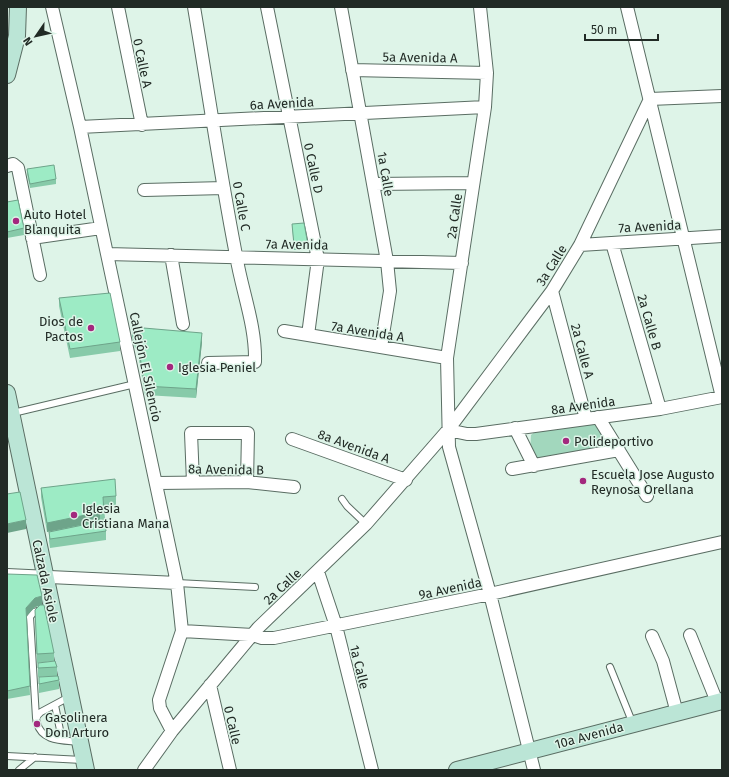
<svg xmlns="http://www.w3.org/2000/svg" width="729" height="777" viewBox="0 0 729 777" font-family="'Fira Sans',sans-serif">
  <rect width="100%" height="100%" fill="#def4e8"/>
  <path fill="#a2d7bd" d="M595,424L602,428L603,436L598,446L590,450L538,458L530,453L531,435L537,430Z"/>
  <g fill="none" stroke-linecap="round" stroke-linejoin="round">
    <g stroke="#5a6d63" stroke-width="8">
      <path id="service" d="M13,413L135,384
        M342,499L347,506L366,524
        M177,583L255,587
        M610,667L633,724
        M69,697L41,712C37,715 35,718 37,723C42,742 63,740 80,742
        M55,705L62,740
        M36,718L30,617L34,612L42,610
        M7,756L82,760
        M19,770L35,757"/>
    </g>
    <g stroke="#5a6d63" stroke-width="14">
      <path id="minor" d="M52,7L80,127L177,583L182,631L159,700L160,708L172,731
        M118,7L142,125
        M194,7C208,90 220,173 236,255C242,292 256,325 255,362L208,363
        M267,7L318,259L308,335
        M341,7L387,261L390,291L381,347
        M480,7L487,73L485,107L447,358L449,447L490,594L534,770
        M627,7L722,397
        M352,70L487,73
        M650,99L722,96
        M80,127L485,107
        M7,166L13,164L18,168L40,275
        M373,184L473,183
        M144,190L224,188
        M32,238L101,228
        M612,243L660,409
        M580,245L722,236
        M107,254L462,263
        M171,255L183,324
        M552,291L586,419
        M284,331L447,358
        M598,417L647,496
        M515,428L534,466
        M448,430L467,434H476L660,409L722,397
        M292,439L406,480
        M512,469L619,450
        M193,482L191,433H248L247,482
        M157,483L247,482L294,487
        M318,572L336,626L372,770
        M7,575L177,583
        M182,631L253,635L262,638H274L490,594L722,542
        M690,635L717,702
        M652,636L663,661L677,713
        M210,685L230,770
        M144,770L172,731L258,628L366,524L448,430L552,291L580,245L650,99"/>
    </g>
    <g stroke="#5a6d63" stroke-width="18">
      <path id="secondary" d="M7,75L17,36L18,7
        M7,393L86,770
        M457,770L722,701"/>
    </g>
    <use href="#service" stroke="#fff" stroke-width="6"/>
    <use href="#minor" stroke="#fff" stroke-width="12"/>
    <use href="#secondary" stroke="#bbe5d6" stroke-width="16"/>
  </g>
  <path fill="#87caa9" d="M27,169L56,179V184L30,188L27,174Z
    M7,202L24,228V235L7,238Z
    M292,224L308,245V249L294,250Z
    M59,298L120,342V351L70,358L59,306Z
    M132,327L202,342L196,398L145,395L137,348H135L132,336Z
    M41,488L116,496V505L104,506L106,531V540L50,548L49,541V532L101,521L47,532L41,497Z
    M7,574L42,605L35,607L26,616L30,695L7,699Z
    M35,610L54,653V661L37,663Z
    M38,663L57,667V676L38,677Z
    M39,677L59,680V689L39,693Z"/>
  <path fill="#6ea48a" d="M202,333V342L196,398V389Z
    M100,512V521L47,532V523Z
    M26,520V529L7,533V524Z
    M42,596V605L35,607L26,617V608L35,598Z"/>
  <path fill="#9debc5" stroke="#6ea48a" d="M54,165L56,179L30,184L27,169Z
    M18,200L24,228L7,232V202Z
    M304,223L308,245H294L292,224Z
    M110,293L120,342L70,349L59,298Z
    M132,327L202,333L196,389L145,386L137,339L135,340Z
    M115,479L116,496L103,497L104,513L100,512L47,523L41,488Z
    M20,492L26,520L7,524V494Z
    M105,518L106,531L50,539L49,532L102,521Z
    M7,574L37,575L42,596L35,598L26,608L30,686L7,691Z
    M40,605H44L54,653L37,654L35,610Z
    M55,661L57,667L38,668V663Z
    M58,676L59,680L39,684V677Z"/>
  <g fill="#a3287e" stroke="#def4e8" stroke-width="1.5">
    <circle cx="16" cy="221" r="4"/>
    <circle cx="91" cy="328" r="4"/>
    <circle cx="170" cy="367" r="4"/>
    <circle cx="566" cy="441" r="4"/>
    <circle cx="583" cy="481" r="4"/>
    <circle cx="74" cy="515" r="4"/>
    <circle cx="37" cy="724" r="4"/>
  </g>
  <g text-anchor="middle" stroke-width="3" stroke-linejoin="round" paint-order="stroke">
    <g font-size="13" fill="#212a25" stroke="#def4e8">
      <text transform="translate(420 57) rotate(1)" y="5">5a Avenida A</text>
      <text transform="translate(143 63) rotate(78)" y="5">0 Calle A</text>
      <text transform="translate(282 103) rotate(-3)" y="5">6a Avenida</text>
      <text transform="translate(314 168) rotate(78)" y="5">0 Calle D</text>
      <text transform="translate(386 174) rotate(80)" y="5">1a Calle</text>
      <text transform="translate(242 206) rotate(80)" y="5">0 Calle C</text>
      <text transform="translate(454 216) rotate(-82)" y="5">2a Calle</text>
      <text transform="translate(650 226) rotate(-3)" y="5">7a Avenida</text>
      <text transform="translate(297 244) rotate(1)" y="5">7a Avenida</text>
      <text transform="translate(551 265) rotate(-58)" y="5">3a Calle</text>
      <text transform="translate(650 322) rotate(74)" y="5">2a Calle B</text>
      <text transform="translate(368 331) rotate(9)" y="5">7a Avenida A</text>
      <text transform="translate(583 351) rotate(75)" y="5">2a Calle A</text>
      <text transform="translate(146 367) rotate(78)" y="5">Callejón El Silencio</text>
      <text transform="translate(583 405) rotate(-8)" y="5">8a Avenida</text>
      <text transform="translate(354 446) rotate(20)" y="5">8a Avenida A</text>
      <text transform="translate(226 469) rotate(1)" y="5">8a Avenida B</text>
      <text transform="translate(46 581) rotate(78)" y="5">Calzada Asiole</text>
      <text transform="translate(282 586) rotate(-43)" y="5">2a Calle</text>
      <text transform="translate(450 588) rotate(-12)" y="5">9a Avenida</text>
      <text transform="translate(360 667) rotate(76)" y="5">1a Calle</text>
      <text transform="translate(233 725) rotate(77)" y="5">0 Calle</text>
      <text transform="translate(589 735) rotate(-15)" y="5">10a Avenida</text>
    </g>
    <g font-size="13" fill="#212a25" stroke="#def4e8" text-anchor="start">
      <text x="24" y="219">Auto Hotel<tspan x="24" dy="15">Blanquita</tspan></text>
      <text x="83" y="326" text-anchor="end">Dios de<tspan x="83" dy="15">Pactos</tspan></text>
      <text x="178" y="372">Iglesia Peniel</text>
      <text x="574" y="446">Polideportivo</text>
      <text x="591" y="479">Escuela Jose Augusto<tspan x="591" dy="15">Reynosa Orellana</tspan></text>
      <text x="82" y="513">Iglesia<tspan x="82" dy="15">Cristiana Mana</tspan></text>
      <text x="45" y="722">Gasolinera<tspan x="45" dy="15">Don Arturo</tspan></text>
    </g>
  </g>
  <rect width="729" height="777" fill="none" stroke="#212a25" stroke-width="16"/>
  <g transform="translate(36 36) rotate(236)" stroke="#def4e8" stroke-width="3" paint-order="stroke">
  <path d="M0-3L7 15L0 10L-7 15Z" fill="#212a25"/>
  <text y="-6" font-size="11" font-weight="bold" text-anchor="middle" fill="#212a25">N</text>
  </g>
  <path d="M585 34v6h73v-6" fill="none" stroke="#212a25" stroke-width="2"/>
  <text x="591" y="34" font-size="12" fill="#212a25" stroke="#def4e8" stroke-width="3" paint-order="stroke">50 m</text>
</svg>
